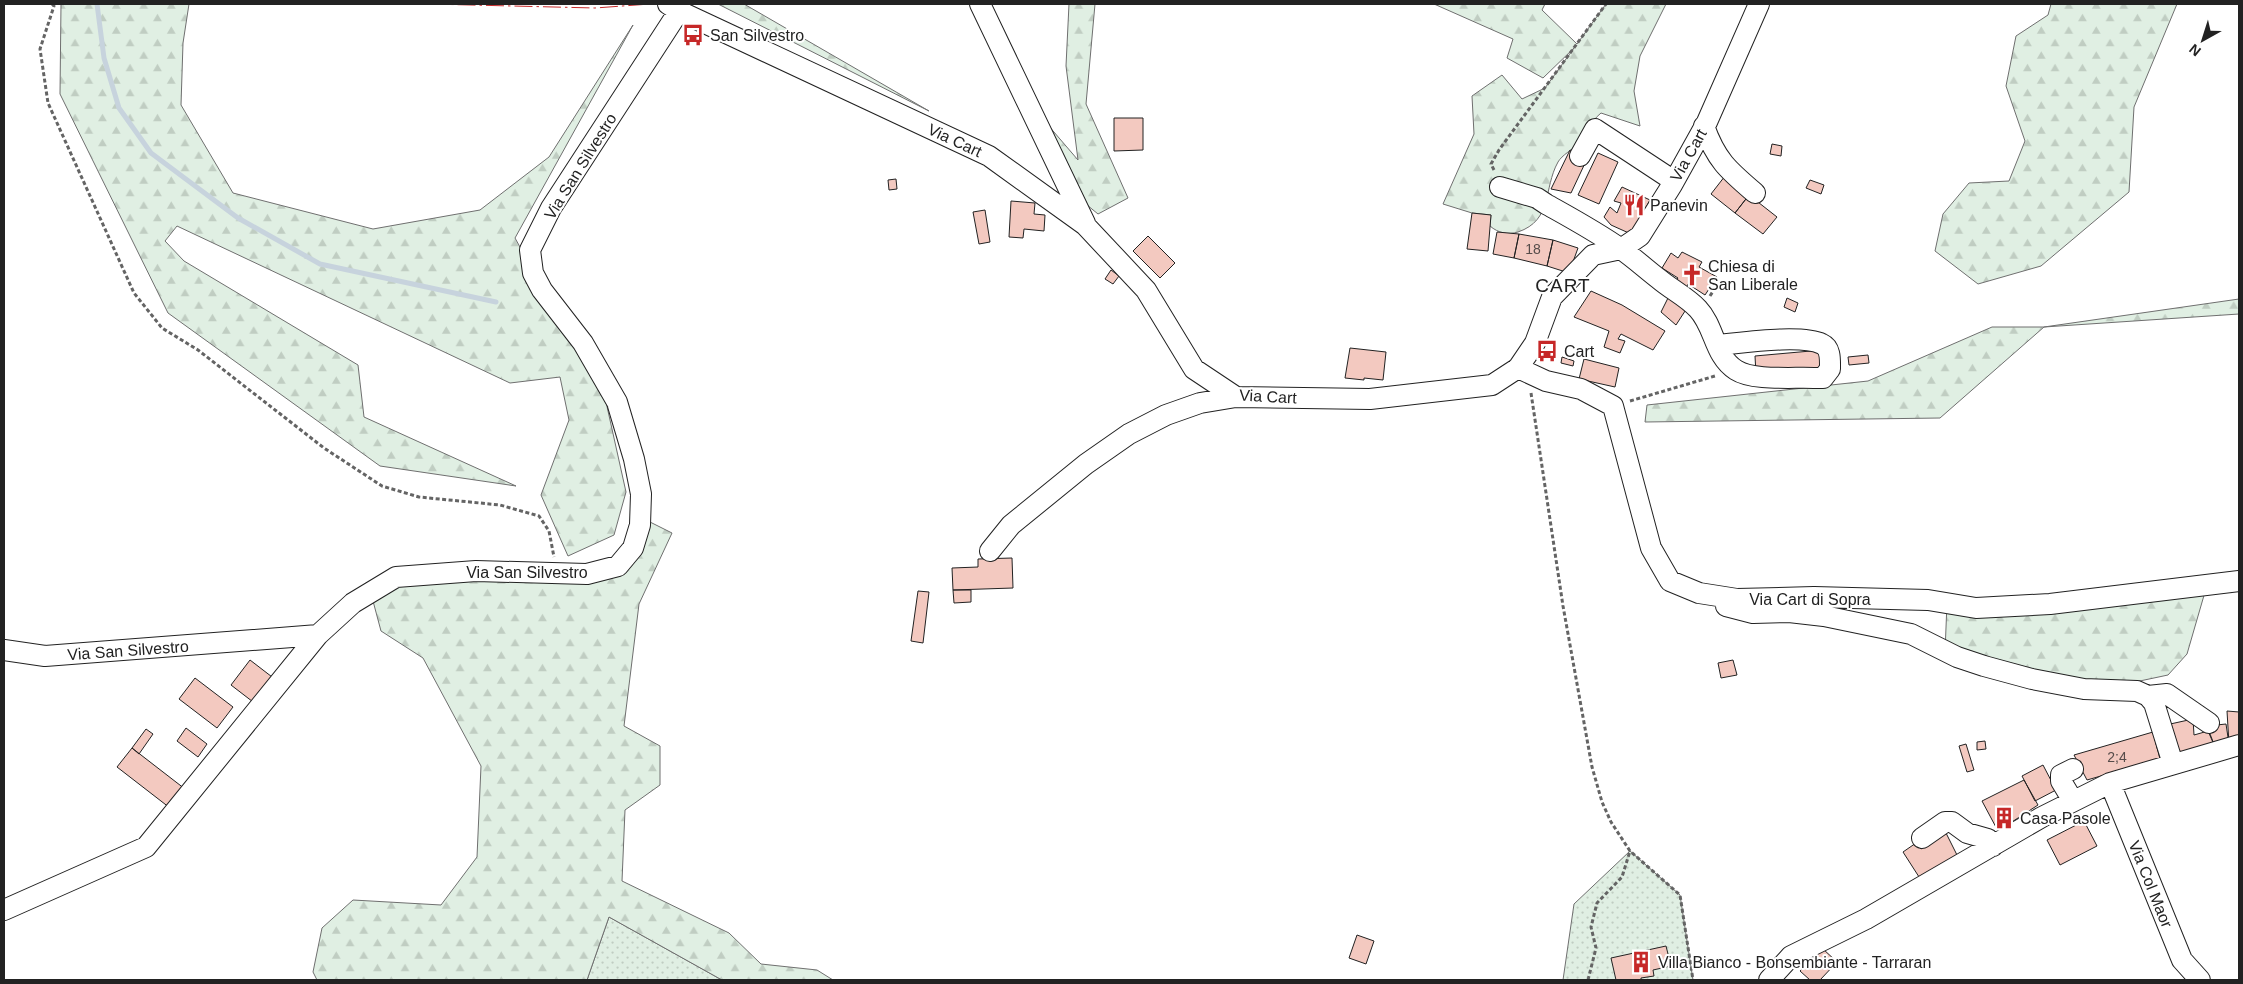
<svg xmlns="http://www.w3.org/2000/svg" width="2243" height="984" viewBox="0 0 2243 984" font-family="Arial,sans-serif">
  <defs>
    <pattern id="grass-dots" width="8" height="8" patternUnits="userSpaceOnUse" patternTransform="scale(1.25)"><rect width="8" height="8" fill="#e0efe3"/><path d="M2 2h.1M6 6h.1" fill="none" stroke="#c0cdc2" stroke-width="1.8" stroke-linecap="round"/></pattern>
    <pattern id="forest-firs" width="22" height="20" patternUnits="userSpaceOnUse" patternTransform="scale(1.25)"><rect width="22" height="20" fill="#e0efe3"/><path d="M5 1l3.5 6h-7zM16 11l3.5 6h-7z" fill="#c0cdc2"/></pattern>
  </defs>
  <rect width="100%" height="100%" fill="#fff"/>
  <path fill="url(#grass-dots)" stroke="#6f6f6f" d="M1630,851L1680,895L1693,980H1563L1574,904Z
    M609,917L722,980H587Z"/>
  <path fill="url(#forest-firs)" stroke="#6f6f6f" d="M61,4H189L183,43L181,105L233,193L373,229L480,210L549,157L633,25L515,238L606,402L626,492L614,535L568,556L541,495L569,420L560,377L510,383L177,226L165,241L184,261L358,365L364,417L516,486L380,466L168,313L60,94Z
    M718,4H744L929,111Z
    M1069,4H1095L1086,104L1128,198L1098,214L1053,177L1023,96L1078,160L1066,66Z
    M1434,4H1545L1542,10L1577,44L1606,4H1666L1640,56L1634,91L1640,126L1601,113C1590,122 1586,134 1578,144C1572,150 1562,155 1558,162C1543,189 1553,220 1518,232C1508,235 1498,233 1490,226L1491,215L1472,213L1443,204L1474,134L1472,96L1502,75L1522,99L1545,88L1574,48L1543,78L1507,58L1513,39Z
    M2051,4H2177L2134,107L2129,192L2041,266L1978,284L1935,251L1943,214L1969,183L2009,181L2025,141L2006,86L2016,36L2048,15Z
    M2239,299V314L2044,327L1940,418L1645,422L1647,405L1868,381L1992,327H2044Z
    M650,522L672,533L639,604L624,726L660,746V785L625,810L622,881L729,933L761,964L817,970L833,980H722L609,917L587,980H317L313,972L322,928L353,900L441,905L477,857L481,766L423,658L381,631L373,601L399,583L622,572Z
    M2207,585L2187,654L2168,675L2102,689L1945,652L1947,603Z"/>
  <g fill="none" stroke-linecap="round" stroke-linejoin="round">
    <path stroke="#c7d3dd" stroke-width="5" d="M97,4L104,58L119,108L151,153L238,218L320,264L496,302"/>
  </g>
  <path fill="#f3c9c0" stroke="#222" d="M1114,118H1143V150L1114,151Z
    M1772,144L1782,146L1781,156L1770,154Z
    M1570,150L1587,159L1571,193L1551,189Z
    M1598,153L1618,162L1599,204L1578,195Z
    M1725,176L1749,195L1735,213L1711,194Z
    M896,179L897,189L889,190L888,180Z
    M1810,180L1824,185L1821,194L1806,188Z
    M1622,187L1650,200L1631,234L1611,225L1604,217L1610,207L1617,213L1621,203L1614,201Z
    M1749,195L1777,217L1763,234L1735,213Z
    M1011,201L1035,203L1034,214L1045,215L1044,231L1024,229L1023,238L1009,237Z
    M985,210L990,242L979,244L973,212Z
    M1472,213L1491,215L1488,251L1467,249Z
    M1497,232L1519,234L1514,258L1493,254Z
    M1519,234L1553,240L1547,266L1514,258Z
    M1148,236L1175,263L1160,278L1133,251Z
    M1553,240L1578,248L1569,273L1547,266Z
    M1682,252L1702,262L1699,267L1717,277L1705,295L1688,284L1686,291L1674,283L1678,278L1662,268L1671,253L1678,258Z
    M1111,270L1119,276L1113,284L1105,279Z
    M1591,291L1622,305L1665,331L1653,350L1621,334L1618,339L1625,341L1620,353L1604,347L1609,331L1574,317Z
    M1670,294L1687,308L1676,325L1661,312Z
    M1787,298L1798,303L1795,312L1784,307Z
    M1350,348L1386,352L1383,380L1364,378V380L1345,378Z
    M1822,350L1824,371L1756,374L1755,356Z
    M1868,355L1869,363L1849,365L1848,357Z
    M1562,357L1574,361L1573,366L1561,363Z
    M1584,359L1619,368L1615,387L1579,379Z
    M1012,558L1013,588L953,590L952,568L978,567V559Z
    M953,590H971V602L954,603Z
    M918,591L929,592L923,643L911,641Z
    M250,660L276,680L257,705L231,685Z
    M1733,660L1737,675L1721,678L1718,663Z
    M195,678L233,707L217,728L179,699Z
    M2227,711L2239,712V739L2229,744Z
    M2193,719L2194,735L2208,731L2215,747L2178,755L2177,748L2158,751L2152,728Z
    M2226,724L2229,744L2215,747L2207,726Z
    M186,728L207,744L198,757L177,741Z
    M146,729L153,734L139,754L132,748Z
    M2153,732L2160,759L2087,780L2074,755Z
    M1985,741L1986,749L1977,750V742Z
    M1966,744L1974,770L1967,772L1959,746Z
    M132,748L185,789L170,808L117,767Z
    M2043,765L2056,790L2035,801L2022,776Z
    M2024,780L2038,805L1998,831L1982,801Z
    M2084,821L2097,846L2060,865L2047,840Z
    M1946,833L1958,857L1921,880L1903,852L1916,843L1921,849Z
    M1357,935L1374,941L1366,964L1349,958Z
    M1666,946L1671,966L1653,970L1654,976L1641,978V980H1616L1611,958Z
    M1822,948L1837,962L1820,980H1810L1800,971Z"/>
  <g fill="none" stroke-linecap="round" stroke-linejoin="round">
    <g stroke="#222" stroke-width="22">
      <path id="minor" d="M668,4L679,11L989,156L1085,225L1146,290L1194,369L1236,397L1370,399L1492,385L1518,368L1535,343L1552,297L1593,255L1621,249L1640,236L1672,185L1707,122L1759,4
        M980,4L1085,223
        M1704,126C1716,160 1728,170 1755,193
        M1580,156L1595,129L1674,181
        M1500,187L1537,198L1546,204C1571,218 1597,232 1621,249C1634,258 1646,269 1659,279C1672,290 1687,297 1698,309C1715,327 1714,356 1736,370C1753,381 1793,377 1814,378H1823L1830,369C1830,360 1831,348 1822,344C1801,334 1741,343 1717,345
        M1518,368L1546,381L1581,389L1613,406L1651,548L1670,581L1699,593L1737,599L1814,597L1928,600L1976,608L2050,604L2239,581
        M990,551L1011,525L1086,464L1129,434L1166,415L1200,403L1236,397
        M1726,606L1753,613L1789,612L1824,616L1911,634L1957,657L1984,666L2032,679L2084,689L2137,691L2148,696L2154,703L2173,764
        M4,650L45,656L318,635L353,603L396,577L476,571L587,574L618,566L633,548L640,525L641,494L634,459L617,402L583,343L542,290L533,273L530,250L551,208L679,11
        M2148,696L2167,694L2209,723
        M2110,783L2182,960L2200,980
        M2073,801L2061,781V775L2073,769
        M1922,838L1945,822H1952L1967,833L1988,839L1993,846
        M4,910L146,847L318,635
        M1769,980L1791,956L1866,919L2042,817L2110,783L2239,745"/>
    </g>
    <path stroke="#646464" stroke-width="3" stroke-dasharray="4 2.5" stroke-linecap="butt" d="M52,4L54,6L40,49L48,103L134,293L162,328L198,350L324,448L382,486L419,497L500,505L539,516L549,531L554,557
      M1494,170L1491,164L1499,150L1606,4
      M1710,296L1720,280
      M1531,393L1563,606L1592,767L1602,802L1611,822L1630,851L1680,895L1693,980
      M1630,401L1715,376
      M1588,980L1596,948L1591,927L1597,903L1622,877L1630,851"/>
    <use href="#minor" stroke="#fff" stroke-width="20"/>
    <path stroke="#c62828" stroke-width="1" stroke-dasharray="18 4 2.5 4" stroke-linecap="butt" d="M429,4L595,8L650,4"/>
  </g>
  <defs>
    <g id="bus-bare" transform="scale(1.725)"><path d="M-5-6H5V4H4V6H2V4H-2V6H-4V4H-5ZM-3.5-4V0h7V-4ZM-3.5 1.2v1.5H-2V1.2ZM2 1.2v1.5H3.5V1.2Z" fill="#c62828" stroke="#fff" stroke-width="2.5" paint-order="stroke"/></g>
    <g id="restaurant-bare" transform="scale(1.725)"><path d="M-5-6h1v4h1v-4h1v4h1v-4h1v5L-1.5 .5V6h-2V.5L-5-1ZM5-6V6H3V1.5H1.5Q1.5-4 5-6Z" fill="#c62828" stroke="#fff" stroke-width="2.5" paint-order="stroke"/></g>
    <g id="church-bare" transform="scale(1.725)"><path d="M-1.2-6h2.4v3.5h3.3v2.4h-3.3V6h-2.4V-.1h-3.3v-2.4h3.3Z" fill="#c62828" stroke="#fff" stroke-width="2.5" paint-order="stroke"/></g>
    <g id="building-bare" transform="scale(1.725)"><path d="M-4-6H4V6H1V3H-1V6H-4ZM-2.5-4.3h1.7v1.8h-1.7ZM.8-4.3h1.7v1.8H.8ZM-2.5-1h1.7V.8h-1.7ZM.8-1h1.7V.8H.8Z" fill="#c62828" stroke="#fff" stroke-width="2.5" paint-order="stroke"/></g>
  </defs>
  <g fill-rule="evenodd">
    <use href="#bus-bare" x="693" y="35"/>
    <use href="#restaurant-bare" x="1634" y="205"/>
    <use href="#church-bare" x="1692" y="275"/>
    <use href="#bus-bare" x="1547" y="351"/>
    <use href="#building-bare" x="2004" y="818"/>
    <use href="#building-bare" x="1641" y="962"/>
  </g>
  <g text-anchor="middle" stroke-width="4" stroke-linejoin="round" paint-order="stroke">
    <g font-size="14" fill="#564c4a">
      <text x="1533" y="254">18</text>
      <text x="2117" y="762">2;4</text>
    </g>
    <g font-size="16" fill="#222" stroke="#fff" text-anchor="start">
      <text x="710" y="41">San Silvestro</text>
      <text x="1650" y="211">Panevin</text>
      <text x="1708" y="272">Chiesa di<tspan x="1708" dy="18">San Liberale</tspan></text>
      <text x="1564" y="357">Cart</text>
      <text x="2020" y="824">Casa Pasole</text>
      <text x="1658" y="968">Villa Bianco - Bonsembiante - Tarraran</text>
    </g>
    <g font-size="16" fill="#222" stroke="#fff">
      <text transform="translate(955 140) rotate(25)" y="6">Via Cart</text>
      <text transform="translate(1688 155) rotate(-61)" y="6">Via Cart</text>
      <text transform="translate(580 166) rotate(-58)" y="6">Via San Silvestro</text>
      <text transform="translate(1268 396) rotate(3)" y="6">Via Cart</text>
      <text x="527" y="578">Via San Silvestro</text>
      <text x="1810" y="605">Via Cart di Sopra</text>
      <text transform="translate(128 650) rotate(-4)" y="6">Via San Silvestro</text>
      <text transform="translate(2151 884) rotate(68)" y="6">Via Col Maor</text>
    </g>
    <g font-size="19" letter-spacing="1" fill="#222" stroke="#fff">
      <text x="1563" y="292">CART</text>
    </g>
  </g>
  <rect width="2243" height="984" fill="none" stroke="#222222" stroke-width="10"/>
  <g transform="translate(2203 40) rotate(219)" stroke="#ffffff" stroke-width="4" paint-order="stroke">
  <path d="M0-4L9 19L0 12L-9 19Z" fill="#222222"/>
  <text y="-8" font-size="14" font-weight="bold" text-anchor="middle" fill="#222222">N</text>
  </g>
</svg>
